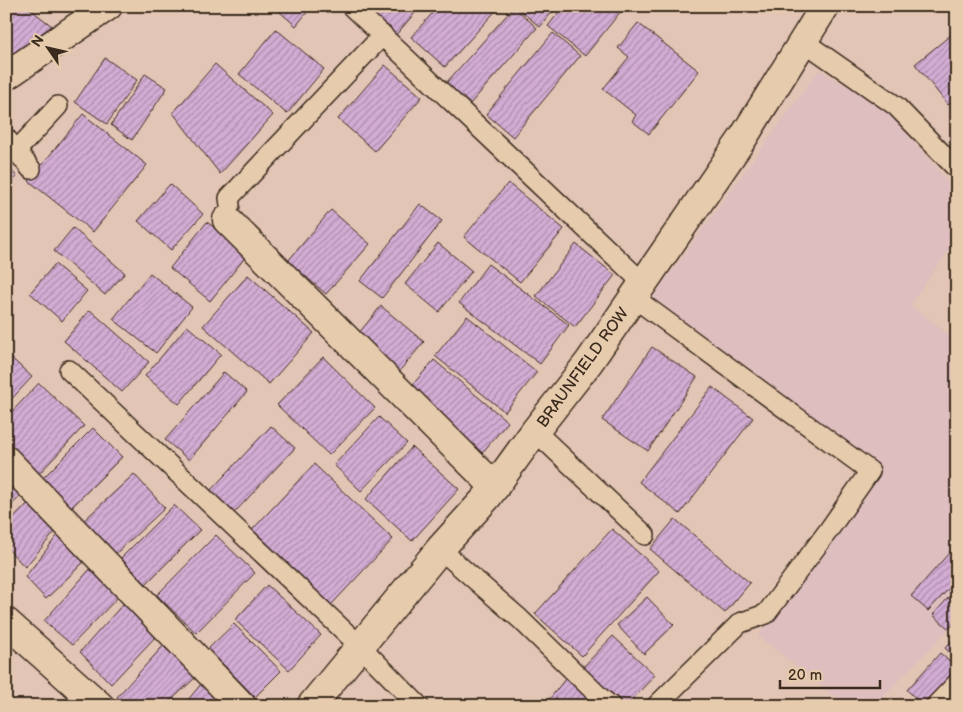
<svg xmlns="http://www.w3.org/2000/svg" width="963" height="712" viewBox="0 0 963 712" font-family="'Balsamiq Sans',sans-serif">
  <defs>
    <pattern id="building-hatch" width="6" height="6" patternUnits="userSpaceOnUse" patternTransform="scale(1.25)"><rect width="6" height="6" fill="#d3acd4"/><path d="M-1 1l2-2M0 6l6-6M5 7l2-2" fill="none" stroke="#ac8cab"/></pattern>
  </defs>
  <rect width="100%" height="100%" fill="#e2c5b5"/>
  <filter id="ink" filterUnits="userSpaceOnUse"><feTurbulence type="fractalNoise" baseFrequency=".02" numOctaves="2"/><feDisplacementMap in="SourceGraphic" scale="10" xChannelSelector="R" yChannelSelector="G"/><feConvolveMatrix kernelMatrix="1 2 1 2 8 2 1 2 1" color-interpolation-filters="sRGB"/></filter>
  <g filter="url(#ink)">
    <path fill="#debebe" d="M819,70L885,108L957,192V238L910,305L957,341V621L873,706H847L758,636L881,468L650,301Z"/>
    <path fill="url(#building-hatch)" stroke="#3b2a1e" d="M14,6H26L52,26L6,60V21Z
      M273,6H312L296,26Z
      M358,6H421L394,37Z
      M439,6H500L445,67L411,37Z
      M515,6H557L540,27Z
      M564,6H625L585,56L548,26Z
      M514,7L537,28L470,104L446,83Z
      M638,23L699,71L649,134L632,121L636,115L603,89L629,57L618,48Z
      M276,29L324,69L287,114L239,74Z
      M957,30V98L948,105L915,64Z
      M553,33L580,56L513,137L486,114Z
      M105,58L137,80L107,124L75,102Z
      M215,64L273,115L220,174L173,113Z
      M385,65L422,97L375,151L338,119Z
      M145,74L167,88L132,140L111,125Z
      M83,114L147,165L93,232L29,181Z
      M6,164L17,177L6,187Z
      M508,183L564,229L520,282L464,237Z
      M170,184L203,214L171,250L138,221Z
      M420,204L442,221L382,298L360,281Z
      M331,210L370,244L326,294L288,261Z
      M207,222L248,254L210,301L170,268Z
      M73,228L125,273L105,295L54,251Z
      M438,243L472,271L439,312L405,284Z
      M576,244L615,275L575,327L536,296Z
      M55,264L87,291L62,321L30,293Z
      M488,264L569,325L540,364L459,303Z
      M150,273L192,307L156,353L113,319Z
      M248,275L314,333L269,384L203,326Z
      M381,306L424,342L396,375L354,339Z
      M90,310L149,362L122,392L64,341Z
      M467,316L537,372L505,412L435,356Z
      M187,326L221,354L179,404L145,376Z
      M652,347L697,377L648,451L602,420Z
      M6,353L32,377L6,405Z
      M323,357L375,408L329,455L277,405Z
      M434,360L508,422L482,453L408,390Z
      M224,372L247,392L189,460L165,440Z
      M39,383L84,426L35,478L6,450V418Z
      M712,387L753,418L680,514L639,482Z
      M379,417L407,443L361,491L334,465Z
      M271,426L295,448L234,513L210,491Z
      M93,428L122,457L68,511L39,482Z
      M412,447L459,489L412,541L366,499Z
      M314,464L393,539L331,605L252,530Z
      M6,471L26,491L6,510Z
      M134,474L165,508L110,559L79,525Z
      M34,497L62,524L25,567L6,547V526Z
      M174,505L200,530L146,584L121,558Z
      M675,519L750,583L725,613L650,549Z
      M612,529L659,571L582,656L535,614Z
      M61,531L90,556L46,599L25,577Z
      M216,535L255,573L196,633L157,595Z
      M957,544V580L928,611L911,596Z
      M91,568L121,594L72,645L44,621Z
      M267,585L321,635L289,670L235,620Z
      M957,588V620L949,629L933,615Z
      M647,597L674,625L644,654L617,625Z
      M124,603L158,634L111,684L80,652Z
      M234,624L281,671L255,697L208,649Z
      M613,636L655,675L626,706H618L581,669Z
      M957,636V660L945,648Z
      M163,646L197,676L165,706H127L117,697Z
      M940,653L957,668V675L929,706H924L907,690Z
      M569,674L594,700L588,706H544Z
      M206,678L235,706H183Z"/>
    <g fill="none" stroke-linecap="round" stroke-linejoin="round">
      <g stroke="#3b2a1e" stroke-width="22">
        <path id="service" d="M351,6L643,283
          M803,41L896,106L957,169
          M6,138L31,169
          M17,150L58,106
          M230,205L229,198L383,35
          M633,297L870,471L828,531L766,614L740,623L656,706
          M69,370L360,646L419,706
          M535,431L645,535
          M440,549L520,619L602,699L611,706
          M935,706L957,683"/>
      </g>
      <g stroke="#3b2a1e" stroke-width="31">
        <path id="minor" d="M6,76L108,6
          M227,220L495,487
          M6,460L242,706
          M6,622L100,706
          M311,706L440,549L488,496L535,431L589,362L743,138L825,6"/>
      </g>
      <use href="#service" stroke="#e6cbad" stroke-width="19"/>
      <use href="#minor" stroke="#e6cbad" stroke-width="28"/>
    </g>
  </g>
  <g text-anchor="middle" stroke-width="4.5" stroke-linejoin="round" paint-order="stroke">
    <g font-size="16" fill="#3b2a1e" stroke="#e6cbad">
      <text transform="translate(582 367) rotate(-54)" y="6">BRAUNFIELD ROW</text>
    </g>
  </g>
  <rect width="963" height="712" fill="none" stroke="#e6cbad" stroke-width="25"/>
  <rect x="12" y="12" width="938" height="687" fill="none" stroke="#3b2a1e" stroke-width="2" filter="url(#ink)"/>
  <g transform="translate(48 48) rotate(304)" stroke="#e6cbad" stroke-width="4" paint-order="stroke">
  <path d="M0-4L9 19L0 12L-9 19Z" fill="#3b2a1e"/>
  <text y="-8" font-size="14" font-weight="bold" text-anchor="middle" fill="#3b2a1e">N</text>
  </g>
  <path d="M780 680v8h100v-8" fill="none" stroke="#3b2a1e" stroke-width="2.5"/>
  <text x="788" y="680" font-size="15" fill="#3b2a1e" stroke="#e6cbad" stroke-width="4" paint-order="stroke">20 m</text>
</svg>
